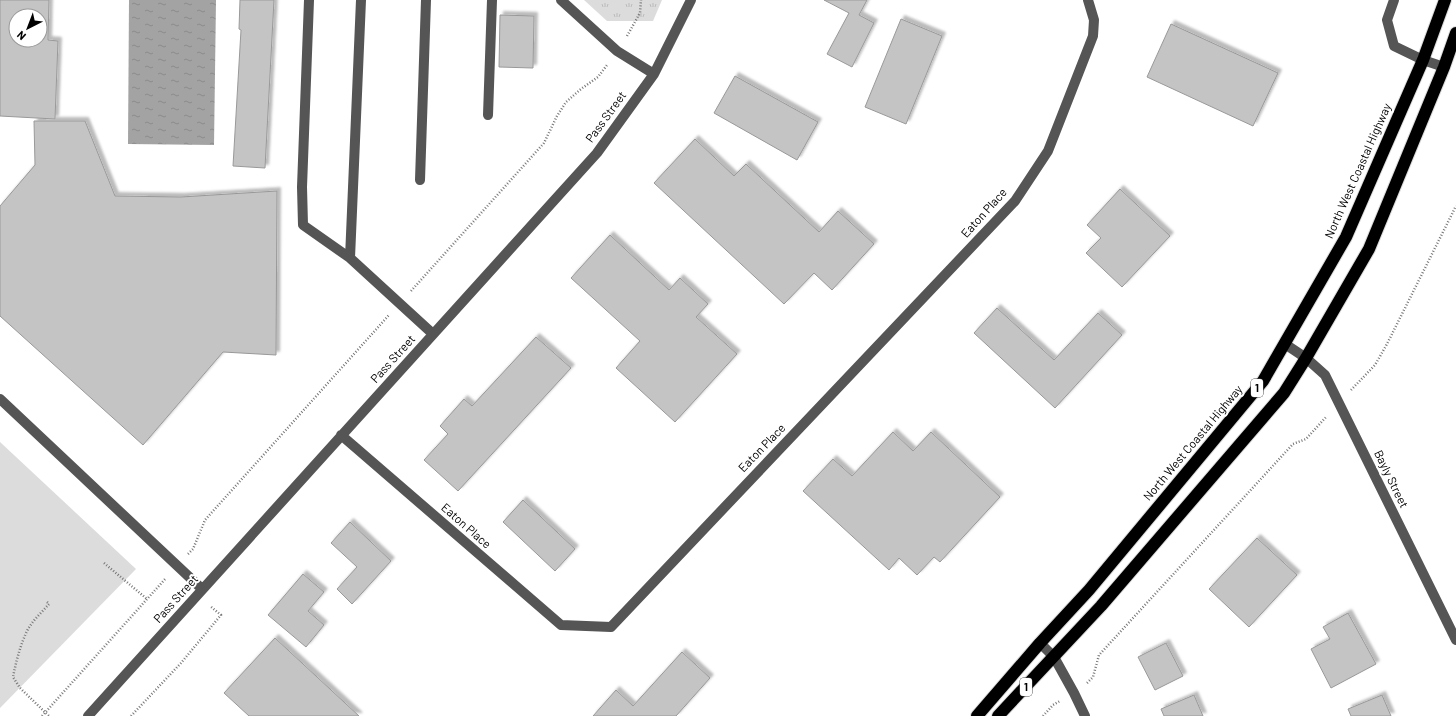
<svg xmlns="http://www.w3.org/2000/svg" width="1456" height="716" viewBox="0 0 1456 716" font-family="Barlow,sans-serif">
  <defs>
    <pattern id="grass-tufts" width="24" height="20" patternUnits="userSpaceOnUse"><rect width="24" height="20" fill="#dcdcdc"/><path d="M3 7l-1-3M5 7V3M7 7l1-3M15 17l-1-3M17 17v-4M19 17l1-3" fill="none" stroke="#bbb"/></pattern>
    <pattern id="water-ripples" width="26" height="14" patternUnits="userSpaceOnUse"><rect width="26" height="14" fill="#a3a3a3"/><path d="M2 4q2-2 4 0t4 0M15 11q2-2 4 0t4 0" fill="none" stroke="#8b8b8b"/></pattern>
    <filter id="shadow"><feDropShadow dx="3.5" dy="-3.5" stdDeviation="1" flood-color="#0004"/></filter>
  </defs>
  <rect width="100%" height="100%" fill="#fff"/>
  <path fill="url(#grass-tufts)" d="M584,0H662L653,21H607Z"/>
  <path fill="#dcdcdc" d="M0,442L136,569L0,708Z"/>
  <path fill="url(#water-ripples)" d="M129,0H216L214,145L128,144Z"/>
  <path fill="#c4c4c4" stroke="#999" fill-rule="evenodd" filter="url(#shadow)" d="M0,0H49L48,40L58,41L55,119L0,116ZM16,16H40V40H16Z
    M240,0H274L265,168L233,166L241,30L239,29Z
    M824,0H867L859,15L874,23L852,67L827,54L849,13Z
    M500,15L534,16L533,68L499,67Z
    M901,19L942,36L906,124L865,107Z
    M1171,24L1278,73L1253,126L1147,77Z
    M735,76L818,122L797,160L714,113Z
    M34,121H85L115,196L181,197L277,191L276,355L223,352L143,445L0,316V206L35,165Z
    M695,139L734,176L746,164L819,232L838,211L874,244L832,290L814,273L784,304L654,183Z
    M1120,189L1170,236L1122,287L1086,253L1101,238L1087,225Z
    M610,235L669,290L680,278L708,304L696,317L737,354L675,422L616,368L640,341L571,278Z
    M997,308L1054,360L1098,313L1122,335L1055,408L974,333Z
    M536,337L571,368L458,491L424,460L448,434L440,426L464,399L472,406Z
    M893,432L913,451L931,432L1000,497L940,562L934,557L917,575L899,558L889,570L803,491L833,459L852,476Z
    M523,500L575,549L555,571L503,522Z
    M350,522L391,561L352,604L337,589L357,567L331,543Z
    M1257,538L1297,575L1249,627L1209,589Z
    M303,574L324,592L308,611L324,625L306,647L268,615Z
    M1348,613L1376,664L1331,688L1311,649L1330,639L1323,627Z
    M275,638L359,716H249L224,693Z
    M1166,643L1183,676L1155,690L1138,657Z
    M682,652L710,678L676,716H593L616,690L633,706Z
    M1194,695L1203,716H1164L1161,709Z
    M1382,695L1391,716H1351L1348,709Z"/>
  <g fill="none" stroke-linecap="round" stroke-linejoin="round">
    <g stroke="#dbdbdb" stroke-width="14">
      <path id="highway" d="M977,716L1040,643L1089,590L1263,381L1346,237L1423,60L1445,0
        M998,716L1101,606L1284,393L1306,358L1369,249L1444,67L1456,33"/>
    </g>
    <path stroke="#777" stroke-width="2.5" stroke-dasharray="1 2" stroke-linecap="butt" d="M627,36L640,13L641,0
      M411,291L544,143L557,116L566,102L581,89L598,77L607,65
      M1351,390L1375,365L1387,344L1456,206
      M188,554L193,549L205,520L389,315
      M104,563L147,599
      M47,602L49,604C42,612 32,621 27,631C20,646 16,662 13,677L20,688L49,716
      M1087,683L1093,677L1099,655L1293,444L1306,439L1327,416
      M42,716L166,578
      M131,716L181,663L221,615L210,606
      M1043,716L1053,705L1060,701"/>
    <path stroke="#555" stroke-width="10" d="M309,0L302,187L303,225L350,258L433,334
      M561,0L617,51L654,74
      M1394,0L1387,20L1394,46L1423,60L1444,67
      M488,115L492,0
      M420,180L426,0
      M350,258L361,0
      M1285,344L1306,358L1325,375L1456,640
      M0,399L202,589
      M341,435L561,625L611,627L1015,201L1048,151L1093,36L1094,20L1088,0
      M1040,643L1054,657L1074,693L1085,716
      M88,716L597,153L654,74L691,0"/>
    <use href="#highway" stroke="#000" stroke-width="12"/>
  </g>
  <g text-anchor="middle" stroke-width="4" stroke-linejoin="round" paint-order="stroke">
    <g fill="#fff" stroke="#4c4c4c" stroke-width="1">
      <rect x="1251" y="379" width="12" height="18" rx="3"/>
      <rect x="1020" y="678" width="12" height="18" rx="3"/>
    </g>
    <g font-size="11" font-weight="bold" fill="#000">
      <text x="1257" y="392">1</text>
      <text x="1026" y="691">1</text>
    </g>
    <g font-size="12" fill="#000" stroke="#fff">
      <text transform="translate(606 117) rotate(-54)" y="4">Pass Street</text>
      <text transform="translate(1358 171) rotate(-66)" y="4">North West Coastal Highway</text>
      <text transform="translate(984 213) rotate(-48)" y="4">Eaton Place</text>
      <text transform="translate(393 359) rotate(-48)" y="4">Pass Street</text>
      <text transform="translate(1193 443) rotate(-50)" y="4">North West Coastal Highway</text>
      <text transform="translate(762 448) rotate(-46)" y="4">Eaton Place</text>
      <text transform="translate(1391 479) rotate(64)" y="4">Bayly Street</text>
      <text transform="translate(466 526) rotate(41)" y="4">Eaton Place</text>
      <text transform="translate(176 599) rotate(-48)" y="4">Pass Street</text>
    </g>
  </g>
  <g transform="translate(28 28) rotate(222)"><circle r="19" fill="#ffffff" stroke="#999999"/>
  <path d="M0-3L7 15L0 10L-7 15Z" fill="#000000"/>
  <text y="-6" font-size="11" font-weight="bold" text-anchor="middle" fill="#000000">N</text>
  </g>
</svg>
